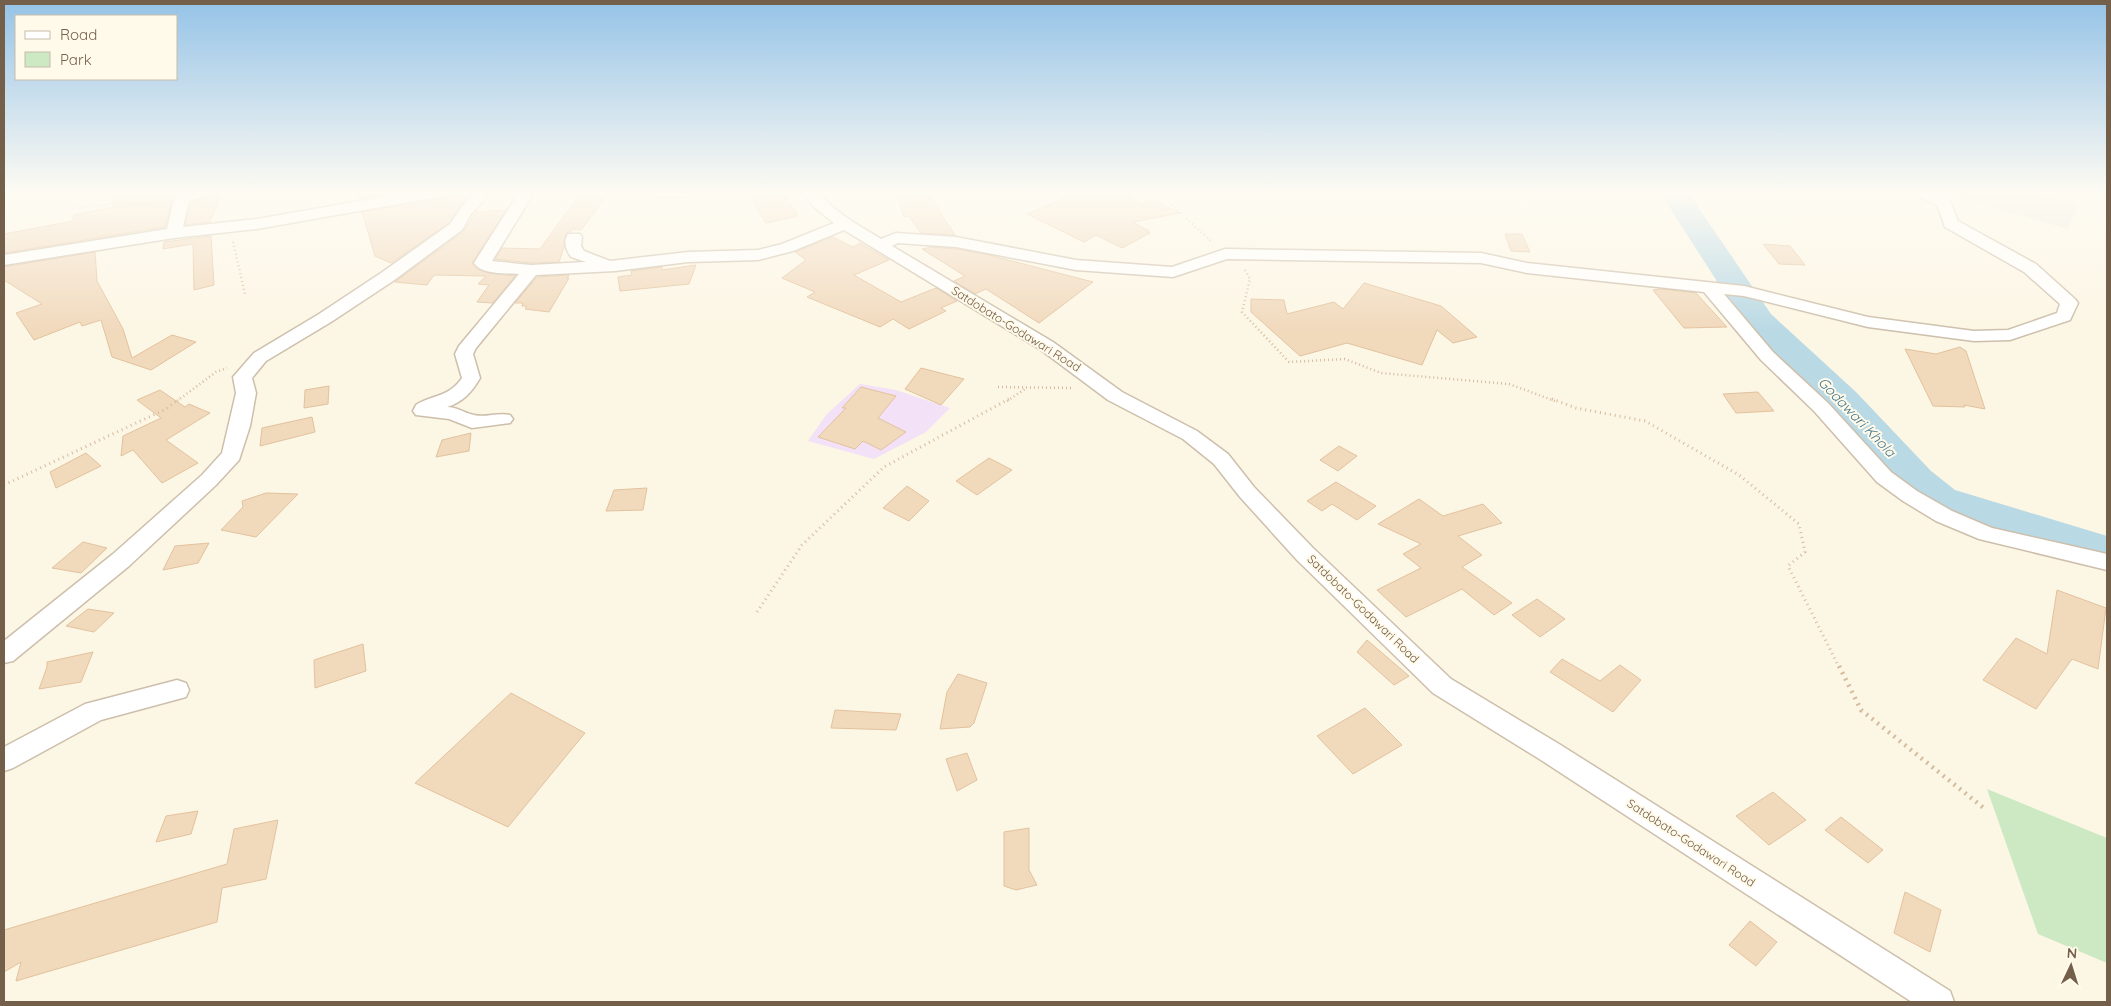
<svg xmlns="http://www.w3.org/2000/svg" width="2111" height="1006" viewBox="0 0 2111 1006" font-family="Quicksand,sans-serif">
  <rect width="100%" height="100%" fill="#fcf6e4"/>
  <path fill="#ece7df" d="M1933,191H2026L2078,205L2068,229Z"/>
  <path fill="#f3e1f8" d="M860,384L896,390L950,408L926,432L874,459L808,441L826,415Z"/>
  <path fill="#cde9c3" d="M1987,789L2107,838V963L2038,934Z"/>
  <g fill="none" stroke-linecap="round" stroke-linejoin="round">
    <path fill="#b9d9e5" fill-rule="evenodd" d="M1659,191H1687L1771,314L1857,393L1931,471L1955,490L2107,536V566L1927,510L1903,489L1831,409L1747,328Z"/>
  </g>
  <path fill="#f1d9bc" stroke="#e3c29d" d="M126,191H183L176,193L172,198L165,227L4,253V234L73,221L74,215L114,207L112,194Z
    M216,191H223L210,222L185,225L191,202L213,196Z
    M356,191H404L359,199Z
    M468,191L470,195L449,223L391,263L375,256L362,212L444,198L452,193Z
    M582,191H594L603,200L581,230L572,229L570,232L566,233L564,240V247L559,262L531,263L495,259L502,248L540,249Z
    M747,191H782L798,216L766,223Z
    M896,191H926L955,235L921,233L909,216L904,217Z
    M1081,191H1116L1142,204L1152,199L1180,213L1133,222L1149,231L1147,232L1150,233L1122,248L1096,235L1084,242L1027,214Z
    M506,210L472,263L477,269L488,273L515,276L493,303L477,302L489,285L478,284L486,276L434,275L427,285L395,282L463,232L476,212Z
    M1505,234H1522L1530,252L1511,251Z
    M211,236L214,285L194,290L193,244L163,249L164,242Z
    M833,237L853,247L860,243L889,260L854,275L901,302L936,288L957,301L941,308L946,311L909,329L893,319L880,327L807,297L815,292L782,278L806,260L795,252Z
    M1763,244L1790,246L1805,265L1779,264Z
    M932,247L956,249L985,254L1093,282L1039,323L986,289L975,294L954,281L965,276L922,249Z
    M95,252L97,281L123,329L132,358L172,335L196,342L151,370L112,357L101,320L82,326L80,322L34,340L16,313L42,304L4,280V267Z
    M696,265L689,284L620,291L618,277L632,275L631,271L662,267V270Z
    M569,275L567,279L569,278L549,312L525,309L527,306H522L523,303H515L537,277Z
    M1364,283L1441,306L1477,337L1453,343L1437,330L1422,365L1347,343L1300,356L1251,312V299L1284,300L1287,314L1334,302L1343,309Z
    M1662,289L1696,293L1727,327L1684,328L1653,290Z
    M1960,347L1966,351L1985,409L1964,405L1965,407L1933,406L1905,349L1936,354Z
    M921,368L964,379L941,405L905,389Z
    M329,386L328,404L304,408L305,390Z
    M861,387L896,396L878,418L906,432L881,450L863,441L855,449L818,437L846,408H842Z
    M160,390L185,407L189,404L210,413L166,440L198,463L162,483L133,450L121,456L123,436L161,418L137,400Z
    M1758,392L1774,411L1736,413L1723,394Z
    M312,417L315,432L260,446L262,428Z
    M471,433L469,451L436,457L442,440Z
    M1339,446L1357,456L1338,471L1320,460Z
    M86,453L101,466L56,488L50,472Z
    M989,458L1012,470L977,495L956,481Z
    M1336,482L1376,506L1357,520L1332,504L1322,511L1307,501Z
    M907,486L929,501L909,521L883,508Z
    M647,488L643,510L606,511L614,490Z
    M266,493L298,494L256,537L221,530L243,507L242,501Z
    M1419,499L1443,516L1483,504L1502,523L1458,536L1482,555L1462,567L1512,603L1494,615L1462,589L1406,617L1377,590L1421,568L1403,554L1421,544L1378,524Z
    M83,542L107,548L81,573L52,568Z
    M209,543L198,563L163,570L175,546Z
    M2057,590L2106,608L2098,669L2072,659L2036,709L1983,680L2016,638L2047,654Z
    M1537,599L1565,619L1540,637L1512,615Z
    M88,609L114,613L94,632L66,626Z
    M1367,640L1409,676L1394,685L1357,652Z
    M363,644L366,671L315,688L314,660Z
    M93,652L81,682L39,689L47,667V662Z
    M1562,659L1600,681L1620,665L1641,680L1613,712L1550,672Z
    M958,674L987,683L974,723L970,727L940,729L947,692Z
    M511,693L585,733L508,827L415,783Z
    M1365,708L1402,745L1353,774L1317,736Z
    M835,710L901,714L896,730L831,728Z
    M967,753L977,780L957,791L946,759Z
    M1773,792L1806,820L1769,845L1736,816Z
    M198,811L191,834L156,842L166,816Z
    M1841,817L1883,850L1868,863L1825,830Z
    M278,820L266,879L222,888L217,922L16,981L21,962L4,972V930L227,864L234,829Z
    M1029,828V870L1037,885L1016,890L1004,886V832Z
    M1905,892L1941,910L1930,952L1894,933Z
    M1750,921L1777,942L1756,966L1729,945Z"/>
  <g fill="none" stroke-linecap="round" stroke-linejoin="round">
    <g stroke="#cdbfab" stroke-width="3">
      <path id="minor" d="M190,191H214L212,194L189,201L183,227L257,219L417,191H451L449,194L444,196L257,229L174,238L4,265V255L167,229L174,198L177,195Z
        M470,191H485L488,196L471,214L462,230L393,281L331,322L266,361L252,378L256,393L250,426L239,460L216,485L129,566L13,661L4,663V641L113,554L202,475L222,453L236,393L233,377L254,353L319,314L381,273L450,224L460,209L472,195Z
        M520,191H535L492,261L531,265L586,262L571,257C566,250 563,242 568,234H580L582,237L581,246L584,251L610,261L688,252L758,250L782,244L834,223L815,208L802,191H817C834,212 858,225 881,239L896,233L956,237L1076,260L1172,267L1225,249L1481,253L1527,263L1744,286L1868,317L1974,331L2008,330L2057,313L2060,304L2024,272L1945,227L1937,205L1913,194L1911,191H1931L1949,199L1958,221L2036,264L2075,299L2078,303L2070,320L2010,340L1974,341L1868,327L1744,296L1724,294L1773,352L1828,403L1891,472L1917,491L1952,511L1992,528L2107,554V570L1979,539L1936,521L1903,501L1877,482L1814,411L1761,360L1704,292L1527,273L1481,263L1227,259L1173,277L1076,270L956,247L898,243L892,246L1053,342L1122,392L1197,431L1228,454L1254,487L1313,548L1451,679L1559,744L1950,991L1954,1002H1912L1541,760L1433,693L1297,560L1240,497L1214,464L1183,439L1108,400L1041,350L844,230L793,251L758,260L688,262L615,271L536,275L476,348L473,354L480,378C472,392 463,402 447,407C457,407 464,413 474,415C485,418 498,412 510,415L513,419L510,423L472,428L449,419L416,415L413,411L416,405C433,394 448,398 462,378L455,354L459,346L519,274C506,273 482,275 474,263Z
        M647,191H697L695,194C680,198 664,198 649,194Z
        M177,680L186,683L189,690L186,697L101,720L13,768L4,771V747L85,704Z"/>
    </g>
    <path stroke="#d6bc9f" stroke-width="2.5" stroke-dasharray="1 3" stroke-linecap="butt" d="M50,191V194L79,208L125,202L143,205L163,201
      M1157,191L1212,242
      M233,242L245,294
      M1245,270L1250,279L1242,312L1289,362L1345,359L1381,373L1509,384L1555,401
      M998,387L1074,388
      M177,401L216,372L227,368
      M1007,401L1025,389"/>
    <path stroke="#d6bc9f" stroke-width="3" stroke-dasharray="1 4" stroke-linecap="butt" d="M1552,399L1576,408L1645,421L1739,475L1799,524L1805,552L1788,566L1839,667
      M4,485L166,409L179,399
      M757,612L802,545L884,467L1009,399"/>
    <path stroke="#d6bc9f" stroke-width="4.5" stroke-dasharray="2 5" stroke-linecap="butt" d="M1839,666L1861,710L1985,809"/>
    <use href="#minor" fill="#fff" fill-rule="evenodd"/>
  </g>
  <linearGradient id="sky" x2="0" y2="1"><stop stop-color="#95c3e7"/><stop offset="0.58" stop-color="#fefbf3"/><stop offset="1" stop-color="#fefbf3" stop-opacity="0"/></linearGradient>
  <rect width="2111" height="332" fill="url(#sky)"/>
  <g text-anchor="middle" stroke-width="4" stroke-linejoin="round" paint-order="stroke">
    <g font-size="12" fill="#745f4a" stroke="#fffaea">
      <text transform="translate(1016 329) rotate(32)" y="4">Satdobato-Godawari Road</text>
      <text transform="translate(1363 609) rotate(44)" y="4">Satdobato-Godawari Road</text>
      <text transform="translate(1691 843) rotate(33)" y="4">Satdobato-Godawari Road</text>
    </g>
    <g font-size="14" font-style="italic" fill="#47788e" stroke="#fffaea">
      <text transform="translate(1857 417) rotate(46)" y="5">Godawari Khola</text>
    </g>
  </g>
  <rect width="2111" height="1006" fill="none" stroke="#745f4a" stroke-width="10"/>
  <rect x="15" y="15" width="162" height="65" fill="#fffaea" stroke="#c7bcaa"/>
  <rect x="25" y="31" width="25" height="8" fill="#ffffff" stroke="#c7bcaa"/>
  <text x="60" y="40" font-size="15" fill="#745f4a">Road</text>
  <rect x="25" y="52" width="25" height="15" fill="#cde9c3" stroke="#c7bcaa"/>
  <text x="60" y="65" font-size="15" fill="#745f4a">Park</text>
  <g transform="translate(2071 966) rotate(4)" stroke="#fffaea" stroke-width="4" paint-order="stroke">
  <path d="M0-4L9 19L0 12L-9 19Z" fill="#745f4a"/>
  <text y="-8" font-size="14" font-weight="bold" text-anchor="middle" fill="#745f4a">N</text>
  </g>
</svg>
